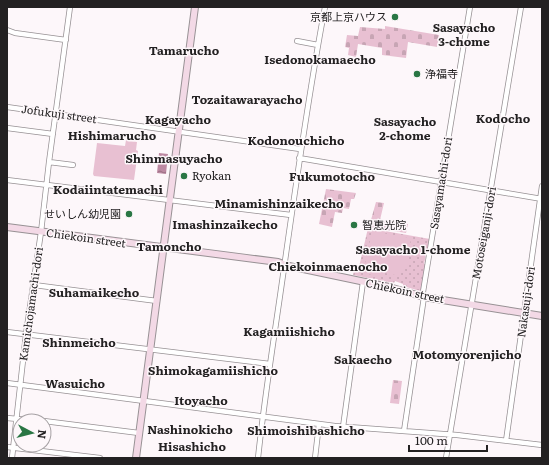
<svg xmlns="http://www.w3.org/2000/svg" width="549" height="465" viewBox="0 0 549 465" font-family="Literata,'Noto Sans JP',serif">
  <defs>
    <pattern id="green-dots" width="8" height="8" patternUnits="userSpaceOnUse"><rect width="8" height="8" fill="#e8c0d2"/><path d="M2 2h.1M6 6h.1" fill="none" stroke="#c7a5b4" stroke-width="1.8" stroke-linecap="round"/></pattern>
    <pattern id="cemetery-stones" width="16" height="16" patternUnits="userSpaceOnUse"><rect width="16" height="16" fill="#e8c0d2"/><path d="M2 7V4a2 2 0 0 1 4 0v3zM10 15v-3a2 2 0 0 1 4 0v3z" fill="#c7a5b4"/></pattern>
    <pattern id="water-ripples" width="26" height="14" patternUnits="userSpaceOnUse"><rect width="26" height="14" fill="#bd89a2"/><path d="M2 4q2-2 4 0t4 0M15 11q2-2 4 0t4 0" fill="none" stroke="#997084"/></pattern>
  </defs>
  <rect width="100%" height="100%" fill="#fdf7fa"/>
  <path fill="url(#green-dots)" d="M368,228L430,239L428,254H426L424,264H426L422,290L420,291L403,286V284L395,281L394,283L353,275L355,266L359,267Z"/>
  <path fill="url(#cemetery-stones)" d="M385,26L439,35L437,47L408,42L406,58L382,55V48L358,44L356,57L348,55L349,48L345,47L347,35L358,36L360,27L385,29Z
    M326,189L356,193L354,199H351L349,209L343,208L342,213L335,212L332,227L319,224Z
    M376,202L384,203L380,220L408,224L406,233L369,227Z
    M393,380L402,381L399,404L390,403Z"/>
  <path fill="#e8c0d2" d="M126,140L137,142L136,150L138,151L134,180L94,176L93,174L97,143L125,146Z
    M376,232L411,238L407,266L395,275L385,273L384,277L367,274L364,269L371,236Z"/>
  <path fill="url(#water-ripples)" d="M159,153L168,154L166,174L157,173Z"/>
  <g fill="none" stroke-linecap="round" stroke-linejoin="round">
    <g stroke="#979194" stroke-width="6">
      <path id="street" d="M7,30L15,33L66,40
        M297,41L318,45
        M7,107L300,149
        M7,128L53,134
        M299,158L542,199
        M49,162L73,165
        M7,180L291,215
        M34,285L157,301
        M7,332L270,364
        M7,383L335,426L457,435L542,445
        M7,418L40,421
        M44,421L139,433
        M343,427L363,282
        M404,431L424,297L423,292L470,7
        M506,441L542,186
        M7,447L100,458
        M12,458L26,334L41,232L49,162L70,7
        M258,458C265,392 276,326 285,261C297,176 309,91 325,7
        M315,458L319,424
        M446,458L521,7"/>
    </g>
    <g stroke="#979194" stroke-width="8">
      <path id="secondary" d="M7,227L278,262L289,266L389,287L424,297L542,316
        M136,458L195,7"/>
    </g>
    <use href="#street" stroke="#fff" stroke-width="4.5"/>
    <use href="#secondary" stroke="#f3d9e6" stroke-width="6"/>
  </g>
  <g fill="#297644" stroke="#fdf7fa" stroke-width="1.5">
    <circle cx="395" cy="17" r="4"/>
    <circle cx="417" cy="74" r="4"/>
    <circle cx="184" cy="176" r="4"/>
    <circle cx="129" cy="214" r="4"/>
    <circle cx="354" cy="225" r="4"/>
  </g>
  <g text-anchor="middle" stroke-width="3" stroke-linejoin="round" paint-order="stroke">
    <g font-size="11" fill="#232122" stroke="#fdf7fa" text-anchor="start">
      <text x="387" y="21" text-anchor="end">京都上京ハウス</text>
      <text x="425" y="78">浄福寺</text>
      <text x="192" y="180">Ryokan</text>
      <text x="121" y="218" text-anchor="end">せいしん幼児園</text>
      <text x="362" y="229">智恵光院</text>
    </g>
    <g font-size="11" fill="#232122" stroke="#fdf7fa">
      <text transform="translate(59 114) rotate(8)" y="4">Jofukuji street</text>
      <text transform="translate(441 183) rotate(-81)" y="4">Sasayamachi-dori</text>
      <text transform="translate(484 233) rotate(-80)" y="4">Motoseiganji-dori</text>
      <text transform="translate(86 238) rotate(8)" y="4">Chiekoin street</text>
      <text transform="translate(405 291) rotate(12)" y="4">Chiekoin street</text>
      <text transform="translate(526 302) rotate(-82)" y="4">Nakasuji-dori</text>
      <text transform="translate(31 304) rotate(-82)" y="4">Kamichojamachi-dori</text>
    </g>
    <g font-size="12" font-weight="bold" fill="#232122" stroke="#fdf7fa">
      <text x="464" y="32">Sasayacho<tspan x="464" dy="14">3-chome</tspan></text>
      <text x="184" y="55">Tamarucho</text>
      <text x="320" y="64">Isedonokamaecho</text>
      <text x="247" y="104">Tozaitawarayacho</text>
      <text x="503" y="123">Kodocho</text>
      <text x="178" y="124">Kagayacho</text>
      <text x="405" y="126">Sasayacho<tspan x="405" dy="14">2-chome</tspan></text>
      <text x="112" y="140">Hishimarucho</text>
      <text x="296" y="145">Kodonouchicho</text>
      <text x="174" y="163">Shinmasuyacho</text>
      <text x="332" y="181">Fukumotocho</text>
      <text x="108" y="194">Kodaiintatemachi</text>
      <text x="279" y="208">Minamishinzaikecho</text>
      <text x="225" y="229">Imashinzaikecho</text>
      <text x="169" y="251">Tamoncho</text>
      <text x="413" y="254">Sasayacho 1-chome</text>
      <text x="328" y="271">Chiekoinmaenocho</text>
      <text x="94" y="297">Suhamaikecho</text>
      <text x="289" y="336">Kagamiishicho</text>
      <text x="79" y="347">Shinmeicho</text>
      <text x="467" y="359">Motomyorenjicho</text>
      <text x="363" y="364">Sakaecho</text>
      <text x="213" y="375">Shimokagamiishicho</text>
      <text x="75" y="388">Wasuicho</text>
      <text x="201" y="405">Itoyacho</text>
      <text x="190" y="434">Nashinokicho</text>
      <text x="306" y="435">Shimoishibashicho</text>
      <text x="192" y="451">Hisashicho</text>
    </g>
  </g>
  <rect width="549" height="465" fill="none" stroke="#232122" stroke-width="16"/>
  <g transform="translate(32 433) rotate(97)"><circle r="19" fill="#fdf7fa" stroke="#a6a1a4"/>
  <path d="M0-3L7 15L0 10L-7 15Z" fill="#297644"/>
  <text y="-6" font-size="11" font-weight="bold" text-anchor="middle" fill="#232122">N</text>
  </g>
  <path d="M409 445v6h78v-6" fill="none" stroke="#232122" stroke-width="2"/>
  <text x="415" y="445" font-size="12" fill="#232122" stroke="#fdf7fa" stroke-width="3" paint-order="stroke">100 m</text>
</svg>
